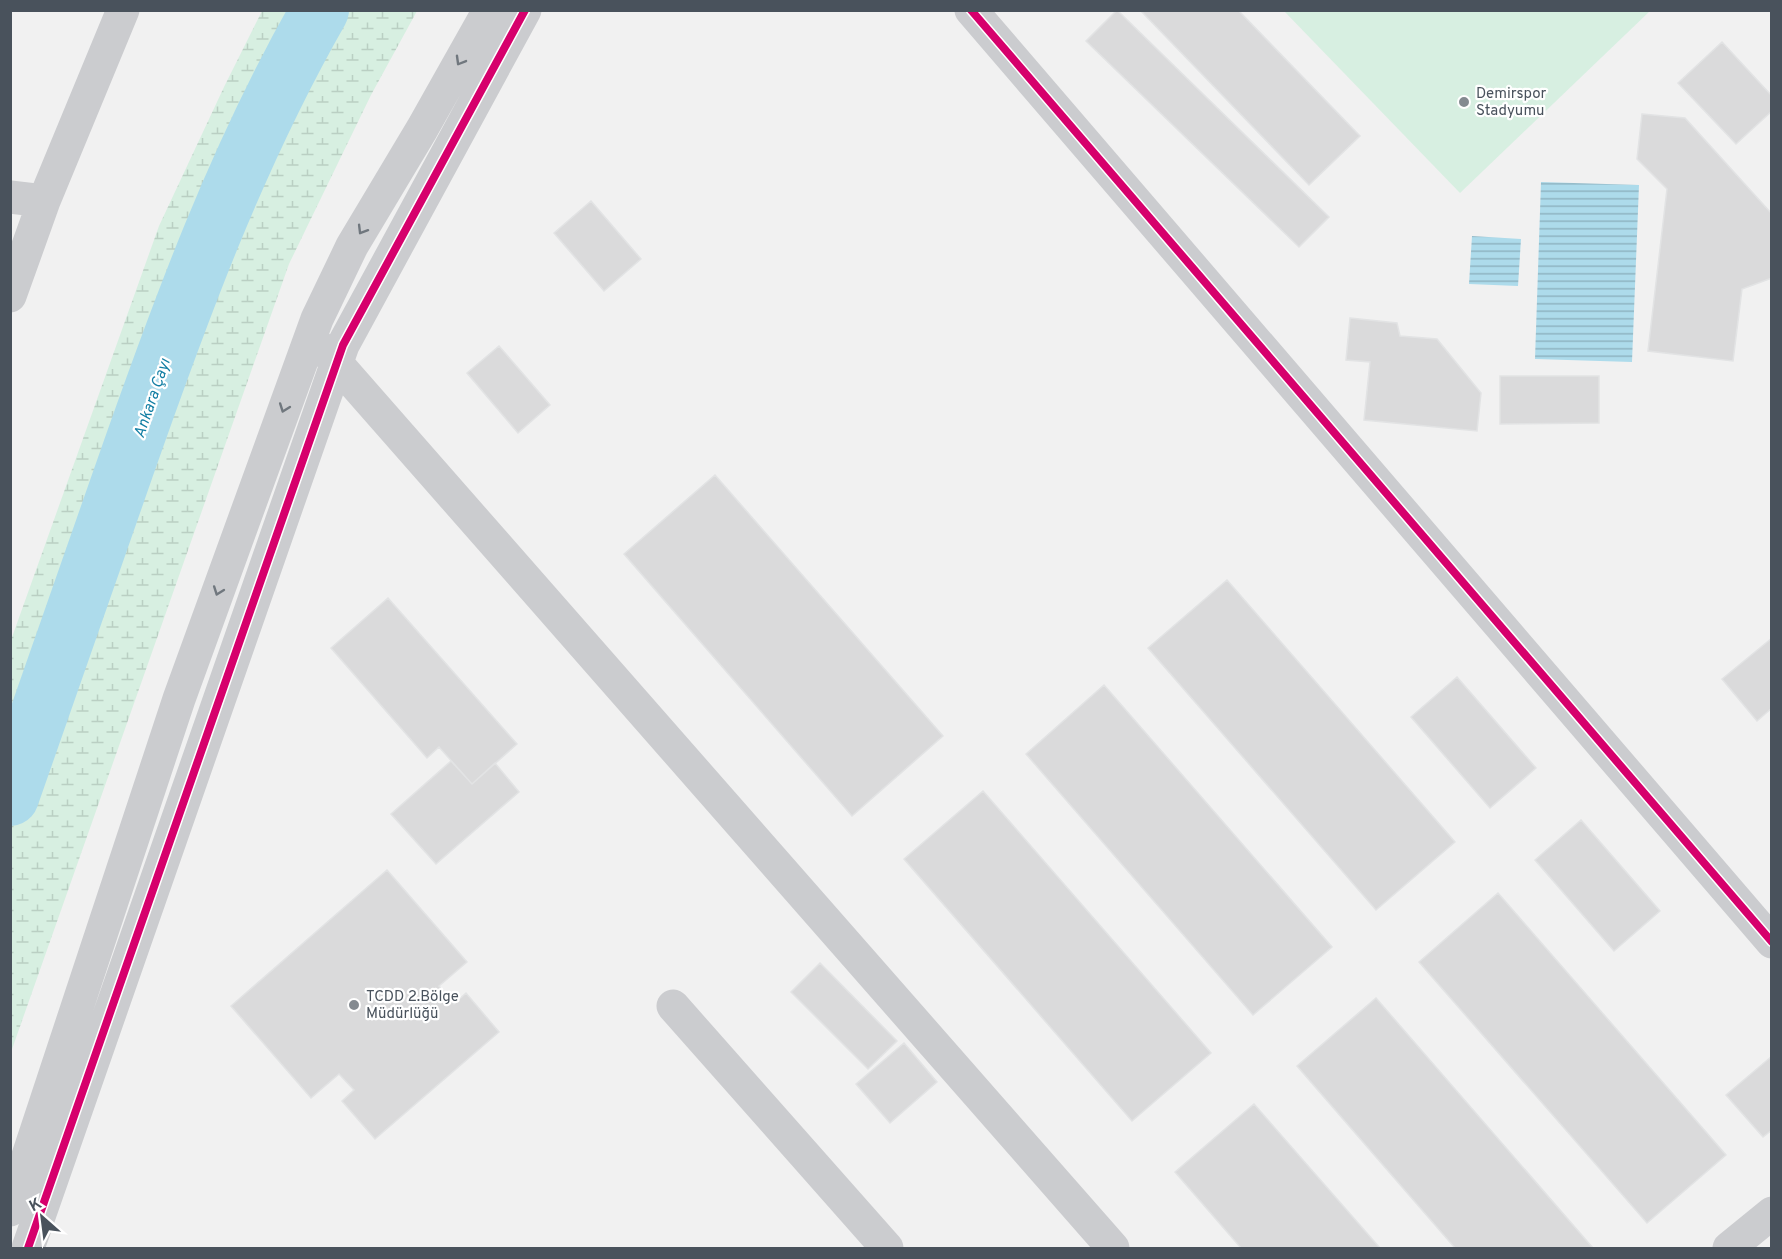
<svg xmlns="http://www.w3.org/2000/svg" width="1782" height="1259" viewBox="0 0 1782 1259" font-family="Overpass,sans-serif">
  <defs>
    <pattern id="wetland-marsh" width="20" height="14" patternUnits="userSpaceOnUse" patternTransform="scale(1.5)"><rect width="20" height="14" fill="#d7efe1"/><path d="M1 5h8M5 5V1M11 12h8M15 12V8" fill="none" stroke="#bacfc3"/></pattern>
    <pattern id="water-rules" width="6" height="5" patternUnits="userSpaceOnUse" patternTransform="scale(1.5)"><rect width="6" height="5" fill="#addbeb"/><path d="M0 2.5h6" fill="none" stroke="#8fb4c2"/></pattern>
  </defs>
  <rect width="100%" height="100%" fill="#f1f1f1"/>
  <path fill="url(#wetland-marsh)" d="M262,11H417L371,95L289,264L11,1052V640L159,226L224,87Z"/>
  <path fill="#d7efe1" d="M1284,11H1650L1460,193Z"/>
  <path fill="url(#water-rules)" d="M1541,182L1639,185L1632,362L1535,359Z
    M1472,236L1521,239L1518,286L1469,284Z"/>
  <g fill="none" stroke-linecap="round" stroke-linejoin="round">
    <path stroke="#addbeb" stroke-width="58" d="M10,797C49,687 87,577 125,468C180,311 237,155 320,10"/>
  </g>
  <path fill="#dadadb" stroke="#e2e3e4" stroke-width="1.5" d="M1117,10L1329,217L1299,247L1086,41Z
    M1140,10H1238L1360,136L1309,185Z
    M1722,42L1772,96V111L1736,144L1678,83Z
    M1642,114L1685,118L1772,214V278L1742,289L1733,361L1648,351L1667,189L1637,159Z
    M591,201L641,259L604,291L554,233Z
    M1350,318L1397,323L1400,336L1437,339L1481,393L1477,431L1364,420L1370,362L1346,360Z
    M499,346L550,405L518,433L467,373Z
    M1500,376H1599V423L1500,424Z
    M715,475L943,736L852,816L624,554Z
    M1227,580L1455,842L1376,910L1148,648Z
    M388,598L517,744L472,784L439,747L427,758L331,648Z
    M1772,638V708L1757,721L1722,679Z
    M1457,677L1536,768L1490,808L1411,717Z
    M1104,685L1332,947L1253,1015L1026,754Z
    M451,761L472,784L495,763L519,792L436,864L391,814Z
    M983,791L1211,1053L1132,1121L904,859Z
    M1581,820L1660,911L1614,951L1535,860Z
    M387,870L467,962L439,986L454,1004L466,993L499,1032L375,1139L342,1101L354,1090L339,1074L311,1098L231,1006Z
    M1498,893L1726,1155L1647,1223L1419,962Z
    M820,963L897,1041L868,1069L791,992Z
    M1376,998L1593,1248H1455L1297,1066Z
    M904,1043L937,1082L890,1123L856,1084Z
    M1772,1056V1130L1763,1137L1726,1095Z
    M1254,1104L1380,1248H1241L1175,1172Z"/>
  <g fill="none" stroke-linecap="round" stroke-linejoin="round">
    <path stroke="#cbcccf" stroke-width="33" d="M971,10L1772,942
      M10,197L44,201
      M10,296L44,201L123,10
      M325,350L1113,1248
      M673,1006L887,1248
      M10,1210L179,699L317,319L352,246L422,129L489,10
      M28,1248L343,345L525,10
      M1729,1248L1772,1213"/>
    <g stroke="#fff" stroke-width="11">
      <path id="cycleway" d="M971,10L1772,942
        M28,1248L343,345L525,10"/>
    </g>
    <use href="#cycleway" stroke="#d6006c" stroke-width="8"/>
  </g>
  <defs><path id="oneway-chevron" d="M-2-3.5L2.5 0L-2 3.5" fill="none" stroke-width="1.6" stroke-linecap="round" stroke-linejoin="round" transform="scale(1.5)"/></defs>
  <g stroke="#70777e">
    <use href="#oneway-chevron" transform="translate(460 61) rotate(120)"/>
    <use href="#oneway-chevron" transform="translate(362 230) rotate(121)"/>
    <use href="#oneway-chevron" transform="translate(284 408) rotate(110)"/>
    <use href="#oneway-chevron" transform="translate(218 591) rotate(110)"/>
  </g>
  <g fill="#848a90" stroke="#fff" stroke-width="2">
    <circle cx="1464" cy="102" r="6"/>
    <circle cx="354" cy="1005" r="6"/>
  </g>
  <g text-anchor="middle" stroke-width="4.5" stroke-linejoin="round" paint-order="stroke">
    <g font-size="15" fill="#49525c" stroke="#fff" text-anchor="start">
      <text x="1476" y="98">Demirspor<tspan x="1476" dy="17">Stadyumu</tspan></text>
      <text x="366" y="1001">TCDD 2.Bölge<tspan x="366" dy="17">Müdürlüğü</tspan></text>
    </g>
    <g font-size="16" font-style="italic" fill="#147fa4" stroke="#fff">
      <text transform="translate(151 398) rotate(-71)" y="6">Ankara Çayı</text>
    </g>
  </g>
  <rect width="1782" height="1259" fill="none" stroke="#49525c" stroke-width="24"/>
  <g transform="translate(42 1217) rotate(332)" stroke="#ffffff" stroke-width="4.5" paint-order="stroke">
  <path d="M0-4.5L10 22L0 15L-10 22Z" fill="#49525c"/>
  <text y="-9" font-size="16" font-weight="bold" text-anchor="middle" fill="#49525c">K</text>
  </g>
</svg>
